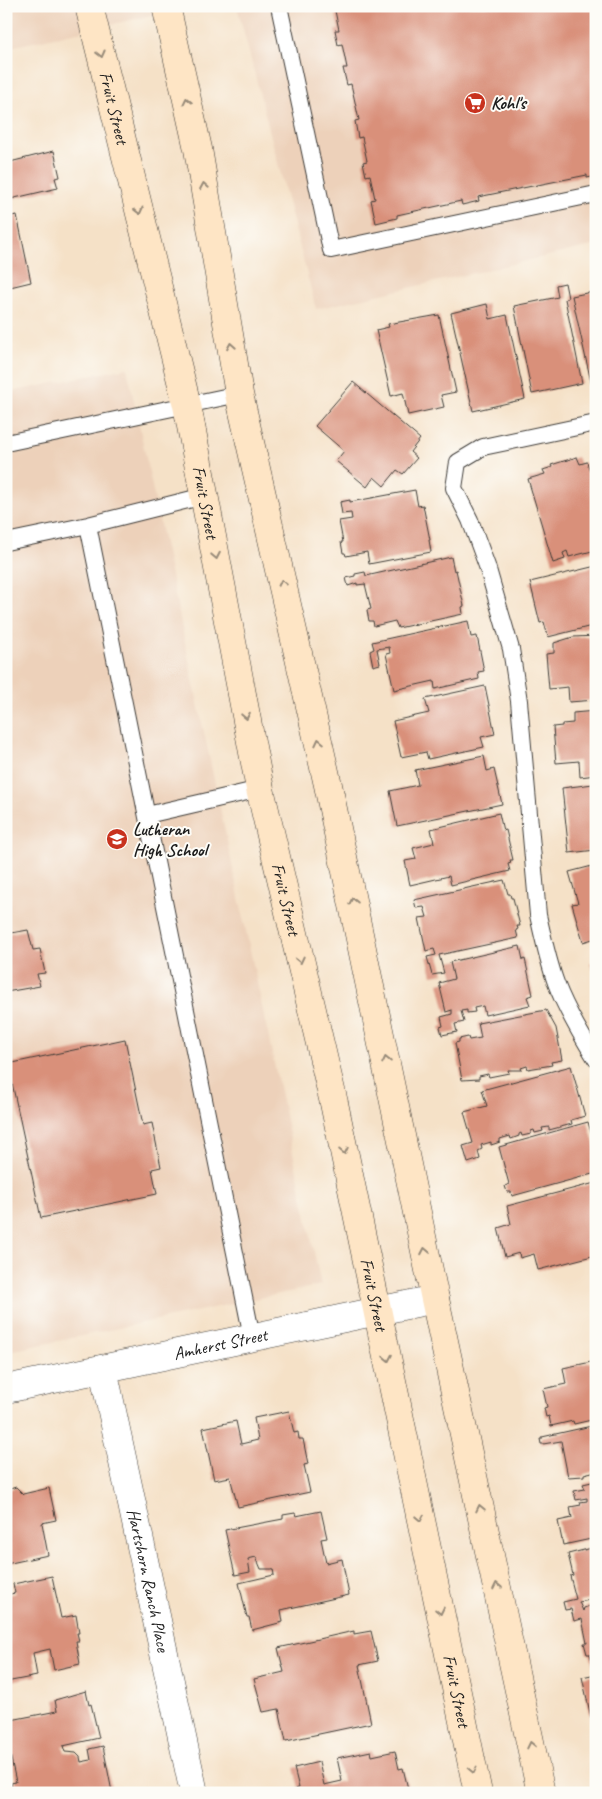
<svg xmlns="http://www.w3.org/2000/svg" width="602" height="1799" viewBox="0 0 602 1799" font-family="Caveat,sans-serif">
  <rect width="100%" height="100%" fill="#fdfcf7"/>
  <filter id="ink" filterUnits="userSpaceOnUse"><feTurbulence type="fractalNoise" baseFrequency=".02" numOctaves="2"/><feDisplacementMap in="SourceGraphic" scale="10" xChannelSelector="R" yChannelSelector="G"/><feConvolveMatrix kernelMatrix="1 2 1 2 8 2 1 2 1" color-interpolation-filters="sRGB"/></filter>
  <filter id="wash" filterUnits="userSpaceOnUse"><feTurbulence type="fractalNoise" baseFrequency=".0096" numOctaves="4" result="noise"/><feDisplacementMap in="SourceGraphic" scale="20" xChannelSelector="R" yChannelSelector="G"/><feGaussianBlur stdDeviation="1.12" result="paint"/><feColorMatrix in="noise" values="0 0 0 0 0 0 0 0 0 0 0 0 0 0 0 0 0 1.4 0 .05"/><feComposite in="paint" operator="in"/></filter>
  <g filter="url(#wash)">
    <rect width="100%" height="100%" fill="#f5e1c7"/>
    <path fill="#edd1ba" d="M6,6H193L6,48Z
      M237,6H596V245L316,309Z
      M127,368L321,1285L6,1352V393Z"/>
    <g id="blocks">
      <path fill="#d9907a" d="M334,6H596V176L587,178V175L478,197L479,201L462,205L461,201L397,215V218L376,223L371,200L375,199L370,175L366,176L363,162L367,161L362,137L358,138L355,121L359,120L351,84L347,85L343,68H347L342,44L338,45L335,30H339Z
        M54,151L60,177L55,178L58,188L6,200V163Z
        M17,215L31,282L6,288V217Z
        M565,283L568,298L565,299L582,383L532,394L514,306L558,297L556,285Z
        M596,291V390L593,391L572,296Z
        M487,304L490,319L507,315L525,399L473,411L451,313Z
        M439,315L456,392L441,395L444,407L408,415L403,393L391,396L376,330L389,327L388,324Z
        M353,382L420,439L410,452L417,458L403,474L397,470L384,486L374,477L367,487L336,461L344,451L315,426Z
        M577,457L580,464L587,462L591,474L596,472V550L569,557L567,551L563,553L565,559L553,563L528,479L545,474L543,470L552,467L551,465Z
        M415,490L418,506L423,505L430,540H429L431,552L369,564L367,552L346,556L345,553H343L341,542H343L339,521L352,519L351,513L342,514L340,502L350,500V502Z
        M451,557L454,571L456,570L464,606L462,607L463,614L398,628L395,621L374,626L373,621H369L367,610L371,609L365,584L357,585V583L348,586L346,578L355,576V574L365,572L366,576Z
        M596,566V625L548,637L544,622L540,623L530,582Z
        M468,621L471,637L477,636L484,671L478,672L479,679L435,689L434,681L394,690L386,654L390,653L389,647L377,649L380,664L373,666L370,651L374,649L372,642Z
        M596,636V700L569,702L568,687L549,689L546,654L554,653V643L573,637Z
        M485,686L495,734L481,737L484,747L428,759L426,752L401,757L393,721L429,713L425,699Z
        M596,711V775L580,777L579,761L556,763L553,727L562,726V724L573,723V713Z
        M484,756L487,771L494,769L502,804L397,826L390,791L418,785L415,770Z
        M596,782V850L569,853L562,788L593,784V783Z
        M499,813L503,831L506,830L513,860H510L511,863L508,864L510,871L451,885L449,876L410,885L405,861L416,859L413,848L434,843L431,829Z
        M596,865V938L583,942L572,904L578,903L569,872Z
        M504,880L508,894H510L511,898H513L520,926H517L518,929L516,930L518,938L439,955L444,973L432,975L427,957L436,955L434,949L426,951L419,918L427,917L424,907L416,908L414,900Z
        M28,930L33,950L40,949L45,973L37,974L40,986L6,992V934Z
        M520,946L523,960L525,959L533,995L527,997L530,1005L485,1015L483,1006L474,1008L475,1012L467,1013V1010L461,1011L464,1022L455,1024L457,1032L442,1035L440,1027L443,1026L441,1017L452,1014V1010L446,1012L439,983L454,979L450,962Z
        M596,961V975L590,964Z
        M546,1010L556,1028L562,1060L551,1062L552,1065L528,1069L527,1066L521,1068L522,1070H508L509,1073L489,1077L488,1074L479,1076V1079L462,1080L455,1043L459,1042V1039L468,1037L469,1040L481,1038L478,1023Z
        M125,1039L143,1125L152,1123L161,1167L152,1169L157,1194L41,1218L8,1064Z
        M571,1066L585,1116L571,1120L572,1124L549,1130V1127L542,1128L543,1131L535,1133L534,1130L531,1131V1134L522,1136L521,1133L519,1134V1136L511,1139L510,1136L500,1139V1142L491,1145V1142L481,1145L482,1149L478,1151L480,1159L468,1163L463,1146L473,1143L464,1112L487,1106L482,1090Z
        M588,1122L596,1150V1173L512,1196L511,1192H507L505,1186L509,1184L499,1147Z
        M595,1183L596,1255L538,1270L534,1254L520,1258L519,1253L505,1257L498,1228L511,1224L507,1206Z
        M596,1361V1419L574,1424L573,1421L551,1426L549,1416L546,1417L544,1408L547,1407L543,1389L566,1384L563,1368Z
        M289,1411L294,1433L298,1432L299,1439H303L308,1464L304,1465L310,1492L238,1507L230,1477L214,1480L203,1428L236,1421L241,1444L258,1440L254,1418Z
        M596,1425V1471L584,1474V1476L568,1477L561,1441L543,1444H541L540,1439H542V1437Z
        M6,1477L10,1489L16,1487L23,1494L49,1488L56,1520L42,1523L48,1555L6,1564Z
        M596,1481V1538L563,1545L558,1521L572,1518L570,1507L581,1505L580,1502L587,1501V1498L576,1500L574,1491L585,1489L583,1484Z
        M321,1511L327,1538L321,1539L326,1563L342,1559L349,1595L281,1610L283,1622L252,1630L249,1617H247L239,1583L274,1575L273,1569H261L256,1557L248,1559L250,1572L235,1575L225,1530L283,1519V1515L295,1513L296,1516Z
        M596,1547V1599L579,1602L583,1611L584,1608L592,1605V1607H596V1670H594L590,1654H587L584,1643H587L582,1619L574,1621L571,1609L565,1610L563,1602L576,1599L570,1576L573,1575L568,1554Z
        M52,1576L61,1618L76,1615L79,1633H77L79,1641H76L80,1664L54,1670L50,1649L33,1653L37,1676L6,1682V1595L15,1593L13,1584Z
        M354,1631V1634L371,1631L378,1661L359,1665L371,1723L286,1741L279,1709L263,1712L254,1679L284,1672L278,1648Z
        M596,1674V1735H595L582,1677Z
        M86,1691L89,1705L91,1704L99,1738L63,1746L65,1752L76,1753L80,1757L81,1762L91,1760L89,1749L103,1746L112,1792L13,1793L11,1783L16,1782L6,1735V1721L57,1711L55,1700Z
        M371,1751L372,1756L395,1751L399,1769L403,1768L409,1793H296L295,1789L299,1788L294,1768L319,1762L324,1785L342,1781L337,1758Z"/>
    </g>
  </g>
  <g filter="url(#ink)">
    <use href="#blocks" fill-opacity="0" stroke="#3d3a36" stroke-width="1"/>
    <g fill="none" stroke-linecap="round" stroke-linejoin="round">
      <g stroke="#3d3a36" stroke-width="18">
        <path id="service" d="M279,6L331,250L596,194
          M596,423L483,447L458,462L454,488L470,520L487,566L511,649L519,701L538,915C543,937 548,961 556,983C566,1010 581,1035 596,1059
          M6,443L239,394
          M88,525L252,1337
          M6,542L88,525L204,496
          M147,815L260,789"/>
      </g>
      <g stroke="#3d3a36" stroke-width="29">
        <g id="minor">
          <path id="s1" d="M103,1369L194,1793"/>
        </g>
      </g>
      <g stroke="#3d3a36" stroke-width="29">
        <g id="tertiary">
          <path id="s2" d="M6,1389L435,1299"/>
        </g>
      </g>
      <g stroke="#3d3a36" stroke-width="29">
        <g id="secondary">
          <path id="s3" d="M89,6L187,405L260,789L334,1103L478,1793"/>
          <path d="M166,6L198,149L239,394L328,785L435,1299L541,1793"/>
        </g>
      </g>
      <use href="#service" stroke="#fff" stroke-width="16"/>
      <use href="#minor" stroke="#fff" stroke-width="28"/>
      <use href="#tertiary" stroke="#fff" stroke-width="28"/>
      <use href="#secondary" stroke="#fee5c5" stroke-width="28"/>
    </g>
    <defs><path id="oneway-chevron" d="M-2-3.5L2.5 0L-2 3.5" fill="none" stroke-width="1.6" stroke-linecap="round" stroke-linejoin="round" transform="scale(1.25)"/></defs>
    <g stroke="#988b79">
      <use href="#oneway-chevron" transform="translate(101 54) rotate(76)"/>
      <use href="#oneway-chevron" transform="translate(187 101) rotate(-102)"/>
      <use href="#oneway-chevron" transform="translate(204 186) rotate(-100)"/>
      <use href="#oneway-chevron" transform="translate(139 211) rotate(76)"/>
      <use href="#oneway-chevron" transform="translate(231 346) rotate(-100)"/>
      <use href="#oneway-chevron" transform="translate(216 556) rotate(79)"/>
      <use href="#oneway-chevron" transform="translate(282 583) rotate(-103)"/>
      <use href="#oneway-chevron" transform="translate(246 716) rotate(79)"/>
      <use href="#oneway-chevron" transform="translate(319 742) rotate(-103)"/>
      <use href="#oneway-chevron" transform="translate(353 901) rotate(-102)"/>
      <use href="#oneway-chevron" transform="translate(300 960) rotate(77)"/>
      <use href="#oneway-chevron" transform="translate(386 1060) rotate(-102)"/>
      <use href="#oneway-chevron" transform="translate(344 1151) rotate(78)"/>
      <use href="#oneway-chevron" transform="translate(425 1251) rotate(-101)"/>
      <use href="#oneway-chevron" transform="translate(388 1358) rotate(79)"/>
      <use href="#oneway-chevron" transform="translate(480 1508) rotate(-102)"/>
      <use href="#oneway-chevron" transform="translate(420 1518) rotate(79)"/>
      <use href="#oneway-chevron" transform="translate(497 1586) rotate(-102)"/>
      <use href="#oneway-chevron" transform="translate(440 1611) rotate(78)"/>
      <use href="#oneway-chevron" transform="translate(531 1745) rotate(-102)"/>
      <use href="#oneway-chevron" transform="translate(473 1770) rotate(78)"/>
    </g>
  </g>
  <defs>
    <g id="supermarket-disc" transform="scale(1.125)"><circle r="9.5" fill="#c8321e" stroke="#fdfcf7"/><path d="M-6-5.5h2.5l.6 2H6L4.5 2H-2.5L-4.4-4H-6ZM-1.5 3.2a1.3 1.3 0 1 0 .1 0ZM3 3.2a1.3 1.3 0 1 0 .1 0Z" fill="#fff"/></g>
    <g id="school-disc" transform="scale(1.125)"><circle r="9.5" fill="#c8321e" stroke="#fdfcf7"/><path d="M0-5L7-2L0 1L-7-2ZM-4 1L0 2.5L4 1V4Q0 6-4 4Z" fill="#fff"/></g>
  </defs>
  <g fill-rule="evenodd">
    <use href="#supermarket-disc" x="475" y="103"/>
    <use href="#school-disc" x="117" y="839"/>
  </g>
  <g text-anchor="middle" stroke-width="4" stroke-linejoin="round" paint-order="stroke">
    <g font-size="18" font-weight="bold" fill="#1c1c1c" stroke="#fdfcf7" text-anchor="start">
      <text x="491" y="109">Kohl's</text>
      <text x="133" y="835">Lutheran<tspan x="133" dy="21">High School</tspan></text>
    </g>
    <g font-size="18" fill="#1c1c1c" stroke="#fdfcf7">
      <text dy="6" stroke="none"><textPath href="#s3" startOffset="105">Fruit Street</textPath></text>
      <text dy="6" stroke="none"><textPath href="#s3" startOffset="510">Fruit Street</textPath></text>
      <text dy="6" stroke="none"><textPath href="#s3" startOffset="915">Fruit Street</textPath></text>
      <text dy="6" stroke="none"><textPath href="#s3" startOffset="1320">Fruit Street</textPath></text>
      <text dy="6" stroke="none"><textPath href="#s2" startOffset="219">Amherst Street</textPath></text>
      <text dy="6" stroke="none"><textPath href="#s1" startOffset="216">Hartshorn Ranch Place</textPath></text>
      <text dy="6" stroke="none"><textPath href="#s3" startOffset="1725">Fruit Street</textPath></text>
    </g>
  </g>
  <rect width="602" height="1799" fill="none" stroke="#fdfcf7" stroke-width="25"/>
</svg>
